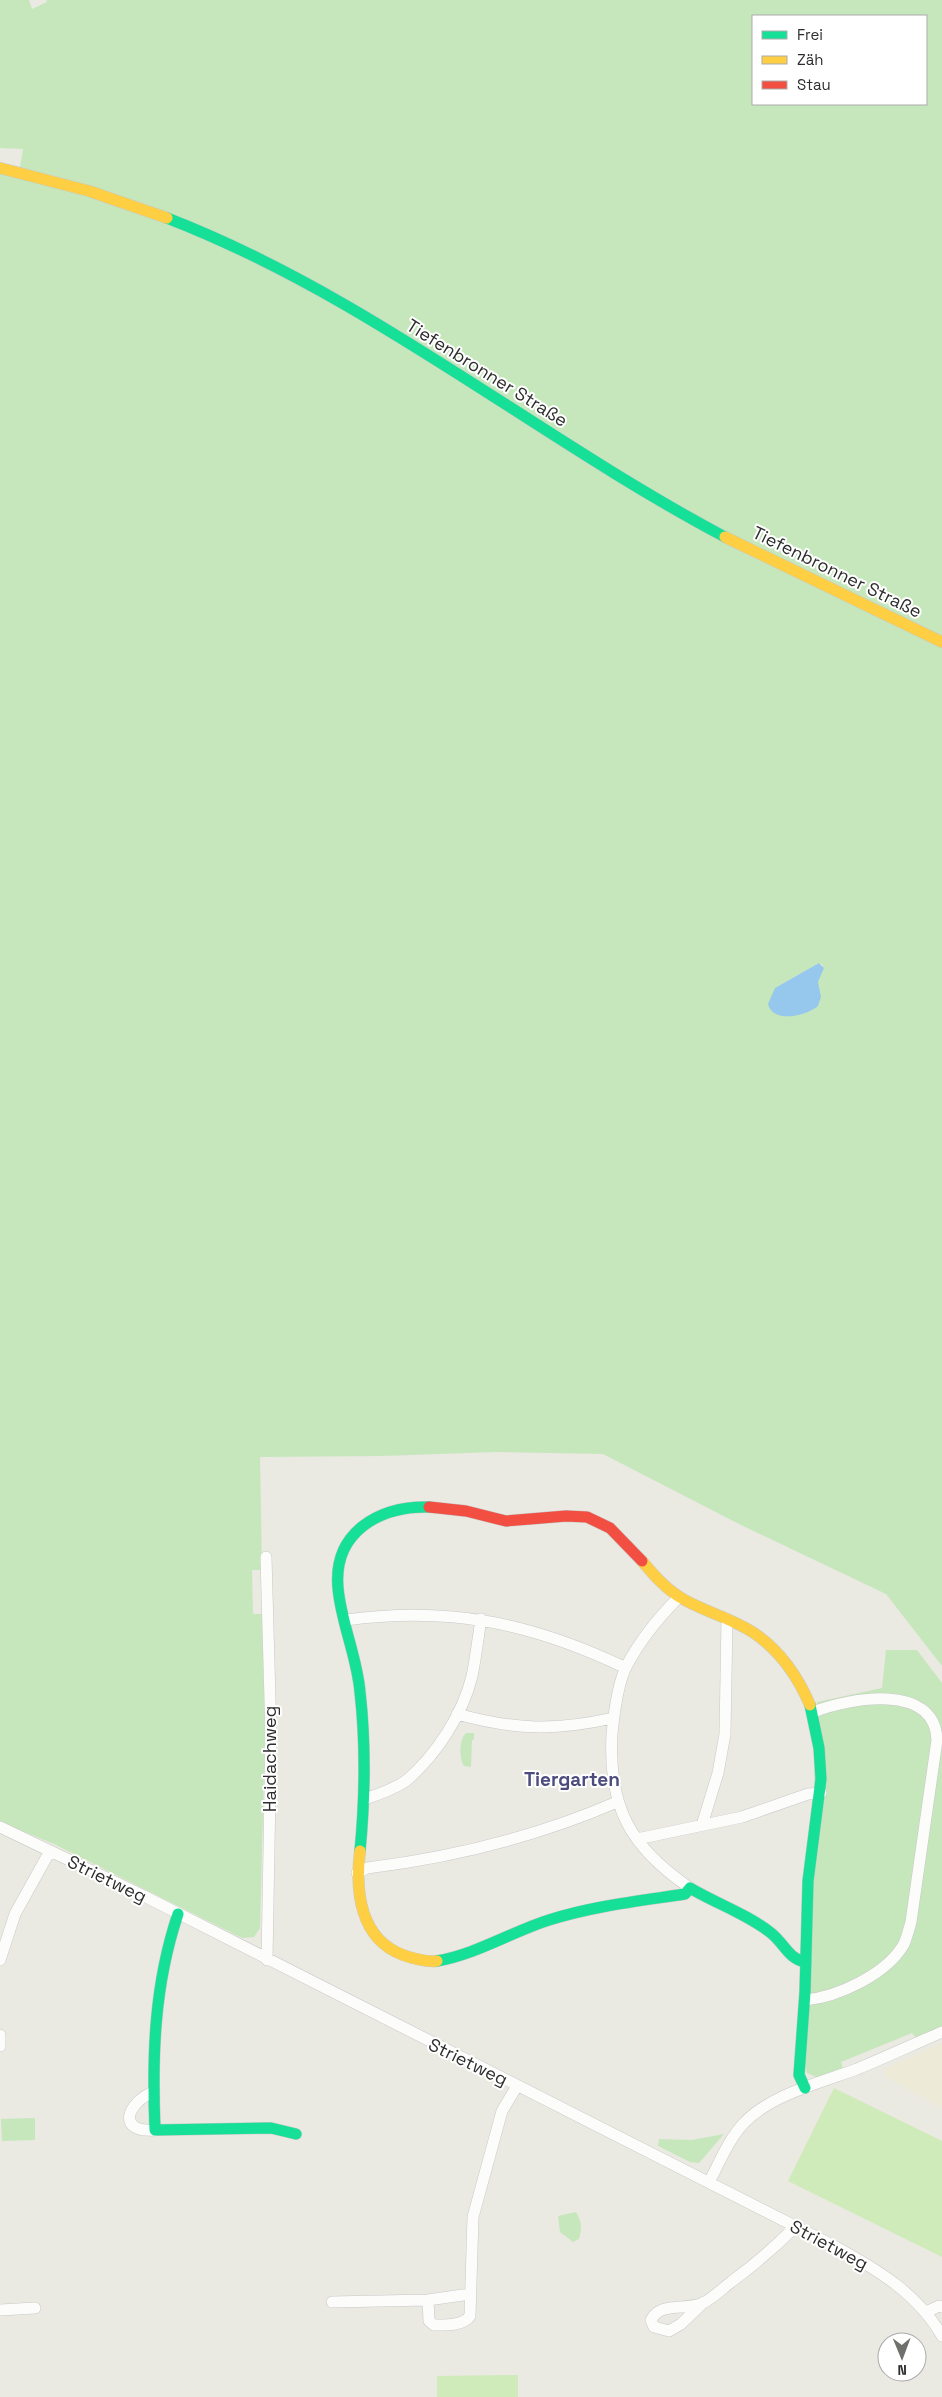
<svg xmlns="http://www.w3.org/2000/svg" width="942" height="2397" viewBox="0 0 942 2397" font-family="'Space Grotesk',sans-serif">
  <rect width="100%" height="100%" fill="#eae9e2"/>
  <path fill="#edead8" d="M942,2043V2108L886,2077L884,2069Z"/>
  <path fill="#c6e7bc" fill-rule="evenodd" d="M0,0H29L32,9L47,2L46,0H942V1666L886,1594L739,1524L603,1454L495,1452L382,1456L260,1457L262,1570H252L253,1614H262L265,1735L260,1928L254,1937L242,1938L54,1844L0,1822V163L20,167L23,149L0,148ZM753,16H926V104H753ZM819,963L823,965C823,972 818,977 818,984C818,989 821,994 820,999C817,1015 798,1012 787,1016L775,988Z
    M886,1650H917L942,1683V2027L917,2039L912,2033L841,2062L843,2069L819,2078L807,2073L804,2061L817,1702L882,1688Z
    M466,1733H474V1740H472L471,1767L464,1766C459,1758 459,1739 466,1733Z
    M35,2118V2140L2,2141L1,2119Z
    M724,2134L699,2163L690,2162L658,2146L659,2139L692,2140Z
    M576,2212C582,2222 582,2228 579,2239L573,2242L560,2232L558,2216Z"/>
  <path fill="#cfebb9" d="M834,2088L942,2141V2257L788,2181Z
    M518,2375V2397H437V2376Z"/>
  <path fill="#96c7ec" d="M819,963L824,968L818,982L821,997L818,1006C806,1016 773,1024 768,1004L775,988Z"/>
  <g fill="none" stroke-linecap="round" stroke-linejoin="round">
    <g stroke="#c8c8c7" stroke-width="12">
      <path id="street" d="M266,1557L271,1735L267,1960
        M679,1597C659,1617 639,1642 626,1667C617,1686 614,1713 612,1734C608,1807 630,1847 690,1888
        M346,1620C450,1606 532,1623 626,1668
        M457,1714C515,1730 555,1731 613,1718
        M365,1799C379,1794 395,1789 407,1780C436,1755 463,1714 472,1676C476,1657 478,1638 481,1619
        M702,1825L718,1773L725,1734L727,1619
        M0,1827L144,1896L836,2247C878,2270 918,2294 942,2336
        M637,1839L742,1817L808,1794L821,1793
        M357,1873L367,1868C456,1857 536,1837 617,1802
        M0,1960L15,1914L50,1851
        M805,2000C838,1997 887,1974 904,1944C907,1937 909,1929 911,1922L937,1740C935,1682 849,1698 813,1712
        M0,2035V2046
        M153,2092C127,2103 116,2133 155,2130
        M709,2182C720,2162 728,2140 744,2123C770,2095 822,2082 857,2069C886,2057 914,2044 942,2032
        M470,2294L428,2300L429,2321L434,2325C445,2325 463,2326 470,2316L473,2217L502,2111L517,2086
        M332,2302L428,2300
        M704,2302L681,2324L669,2331L654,2327L651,2320C661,2301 686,2311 703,2303C713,2298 722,2289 731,2282C754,2265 775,2247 795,2227
        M0,2310L35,2308
        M926,2312L939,2306L942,2307"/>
    </g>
    <g stroke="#c8c8c7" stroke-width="12">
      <path id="fast" d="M167,218C369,296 536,437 725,537
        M360,1851C365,1798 366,1745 360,1692C357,1656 341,1623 338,1588C333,1532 379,1506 429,1507
        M178,1914C154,1985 152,2056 155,2130L271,2128L296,2134
        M437,1961C477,1954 511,1932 549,1920C593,1906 639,1901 685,1894L690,1888C717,1904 747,1914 771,1933C784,1943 789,1960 806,1962
        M805,2088L799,2075L805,1992L808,1881L821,1779L819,1748L810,1705"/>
    </g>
    <g stroke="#c8c8c7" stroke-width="12">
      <path id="slow" d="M0,168L89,191L167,218
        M725,537L942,642
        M642,1561C653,1574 663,1586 678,1596C701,1611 730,1617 754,1633C779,1650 798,1677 810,1705
        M360,1851C355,1891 360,1939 403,1955C414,1959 425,1962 437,1961"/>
    </g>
    <g stroke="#c8c8c7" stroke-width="12">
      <path id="jam" d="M429,1507L466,1511L506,1521L566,1516L587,1517L610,1528L642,1561"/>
    </g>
    <use href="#street" stroke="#fcfcfb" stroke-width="11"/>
    <use href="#fast" stroke="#16e098" stroke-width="11"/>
    <use href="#slow" stroke="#ffcf43" stroke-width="11"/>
    <use href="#jam" stroke="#f24e42" stroke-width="11"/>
  </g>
  <g text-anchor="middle" stroke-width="4" stroke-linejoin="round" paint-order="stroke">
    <g font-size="18" fill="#2d2d2d" stroke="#fff">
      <text transform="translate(487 373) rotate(32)" y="6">Tiefenbronner Straße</text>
      <text transform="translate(837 572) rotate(26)" y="6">Tiefenbronner Straße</text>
      <text transform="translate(270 1759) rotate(-90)" y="6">Haidachweg</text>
      <text transform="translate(107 1879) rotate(26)" y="6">Strietweg</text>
      <text transform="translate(468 2062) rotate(26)" y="6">Strietweg</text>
      <text transform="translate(829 2245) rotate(28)" y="6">Strietweg</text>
    </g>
    <g font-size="19" font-weight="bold" fill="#4c4c7f" stroke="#fff">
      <text x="572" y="1786">Tiergarten</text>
    </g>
  </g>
  <rect x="752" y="15" width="175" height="90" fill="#ffffff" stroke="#ababab"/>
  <rect x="762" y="31" width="25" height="8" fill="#16e098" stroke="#ababab"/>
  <text x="797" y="40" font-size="15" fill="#2d2d2d">Frei</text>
  <rect x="762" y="56" width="25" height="8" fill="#ffcf43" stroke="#ababab"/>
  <text x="797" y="65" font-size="15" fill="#2d2d2d">Zäh</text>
  <rect x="762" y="81" width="25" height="8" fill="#f24e42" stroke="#ababab"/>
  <text x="797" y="90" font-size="15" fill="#2d2d2d">Stau</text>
  <g transform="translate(902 2357) rotate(179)"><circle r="24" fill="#ffffff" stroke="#ababab"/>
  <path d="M0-4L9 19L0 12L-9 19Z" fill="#6f6f6c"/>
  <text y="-8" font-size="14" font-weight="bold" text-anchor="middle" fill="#2d2d2d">N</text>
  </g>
</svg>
